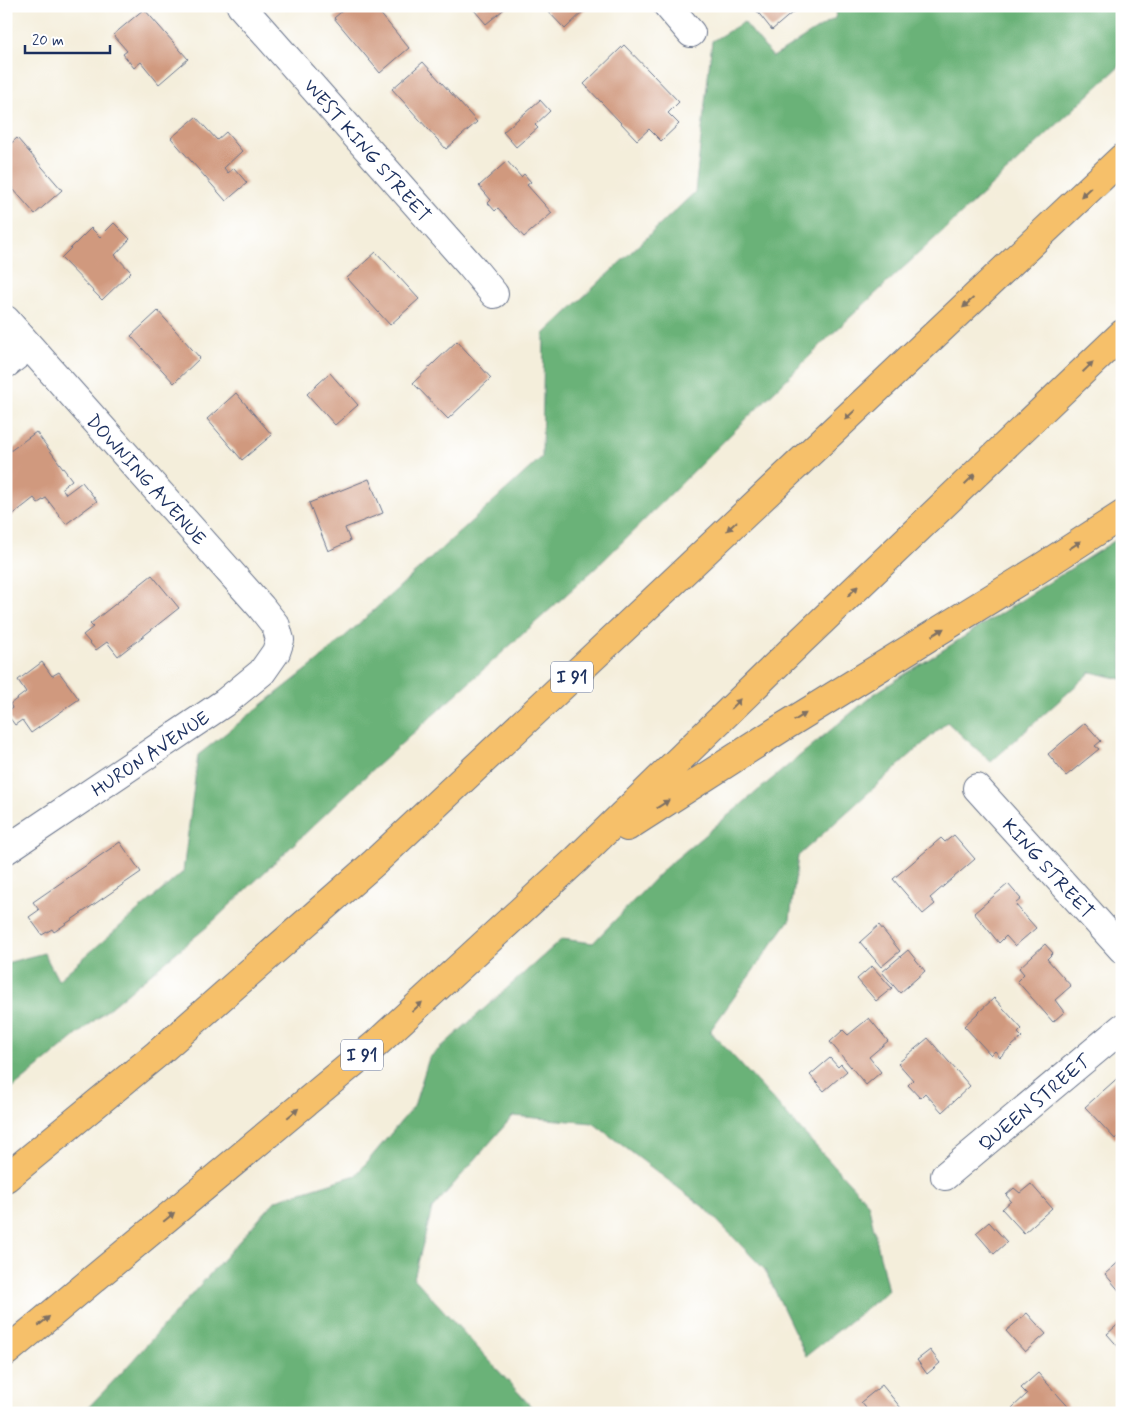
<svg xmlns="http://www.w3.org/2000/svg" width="1128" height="1419" viewBox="0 0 1128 1419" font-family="Mynerve,sans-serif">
  <rect width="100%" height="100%" fill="#fff"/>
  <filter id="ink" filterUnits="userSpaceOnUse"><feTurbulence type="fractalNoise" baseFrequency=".02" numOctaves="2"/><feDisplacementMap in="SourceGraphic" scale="10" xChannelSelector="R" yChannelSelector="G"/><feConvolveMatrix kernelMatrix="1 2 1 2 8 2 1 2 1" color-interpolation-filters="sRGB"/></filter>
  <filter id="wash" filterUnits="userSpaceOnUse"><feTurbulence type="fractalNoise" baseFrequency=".0096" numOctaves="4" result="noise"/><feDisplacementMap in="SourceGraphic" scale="20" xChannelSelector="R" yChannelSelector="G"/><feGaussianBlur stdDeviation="1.12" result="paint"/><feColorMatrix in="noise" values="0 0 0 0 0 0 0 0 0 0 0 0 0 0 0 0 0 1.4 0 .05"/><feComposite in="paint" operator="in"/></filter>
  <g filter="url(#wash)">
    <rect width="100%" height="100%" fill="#f4eedb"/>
    <path fill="#6bb278" stroke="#43706b" d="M838,6H1122V64L830,336L599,565L358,783L208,926L6,1094V963L44,953L58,980L183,872L198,755L318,661L542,457L544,334L695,192L712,41L744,22L773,57L835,18Z
      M1122,536V679L1091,672L991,762L947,722L798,856L790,919L710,1031L868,1203L888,1291L806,1356L765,1270L706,1209L593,1123L513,1116L432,1209L414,1278L537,1413H83L125,1369L276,1200L356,1175L414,1106L429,1058L562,939L593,943L665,868L874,694Z"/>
    <g id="blocks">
      <path fill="#d0997e" d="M348,6H374L409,48L380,73L334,18Z
        M478,6H508L486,24L474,10Z
        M543,6H589L565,29Z
        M753,6H800L772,30Z
        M144,9L188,59L159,84L141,62L134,68L123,54L127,51L113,35Z
        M624,45L679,102L668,113L679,124L661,141L649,129L637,140L584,84Z
        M423,62L477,122L446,149L392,89Z
        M540,100L550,111L535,125L538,128L516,147L503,132Z
        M196,117L217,140L226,132L242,151L224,168L228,173L234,168L247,183L226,201L171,138Z
        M17,138L62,190L35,214L6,181V148Z
        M507,161L521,177L524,174L531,182L527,185L552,213L524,237L498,208L495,211L488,203L491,200L479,186Z
        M114,223L130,239L115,255L131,272L102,300L61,258L91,228L100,237Z
        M376,252L419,299L390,325L347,278Z
        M158,311L200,358L174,383L131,336Z
        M457,341L491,378L448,419L413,383Z
        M330,373L358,405L335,425L307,394Z
        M236,393L272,435L242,460L207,419Z
        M36,432L72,480L62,488L66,494L82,482L97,501L66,524L46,498L38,503L34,498L6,520V463L9,462L6,458V454Z
        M369,479L383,513L345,528L350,541L328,551L309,503Z
        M152,575L179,608L118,656L107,642L96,650L83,635L93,627L90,624Z
        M42,662L52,676L59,672L79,699L31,733L22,720L15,725L6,713L12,708L10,704L26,692L18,680Z
        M1085,723L1101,741L1095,746L1099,749L1066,776L1048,754Z
        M954,835L975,859L930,898L935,904L923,914L893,879L941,838L945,842Z
        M120,842L141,872L54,932L52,929L42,935L29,917L39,910L33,902Z
        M1008,884L1021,899L1015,904L1036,928L1015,946L1006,936L999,943L974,913Z
        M879,925L900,951L881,967L860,942Z
        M1045,944L1053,953L1047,959L1071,986L1055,1000L1064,1012L1053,1022L1017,981L1024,974L1019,968Z
        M908,950L925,971L900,993L882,972Z
        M872,966L892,988L876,1001L857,979Z
        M994,998L1022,1029L1018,1033L1022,1037L1000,1057L995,1051L991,1055L964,1026Z
        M869,1018L888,1041L869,1057L881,1072L866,1085L830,1042L843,1030L848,1035Z
        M928,1038L970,1086L942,1112L925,1093L920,1098L908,1085L913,1080L898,1063Z
        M830,1058L838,1067L841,1064L847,1071L824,1091L810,1075Z
        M1122,1074V1132L1115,1139L1085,1107Z
        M1031,1184L1052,1208L1024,1233L1002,1209L1011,1201L1006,1195L1014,1188L1020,1193Z
        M989,1222L1007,1242L994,1254L976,1233Z
        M1122,1259V1294L1105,1274Z
        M1027,1313L1046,1334L1025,1352L1006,1331Z
        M1122,1321V1351L1107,1334Z
        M930,1350L940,1363L927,1374L917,1360Z
        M1038,1373L1074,1413H1017L1012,1408L1027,1394L1021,1388Z
        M882,1385L905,1413H870L861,1402Z"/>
    </g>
  </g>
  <g filter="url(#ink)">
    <use href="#blocks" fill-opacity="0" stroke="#67728a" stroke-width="1"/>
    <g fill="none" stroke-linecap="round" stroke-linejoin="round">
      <g stroke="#67728a" stroke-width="30">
        <path id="minor" d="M241,6L470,265L494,294
          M668,6L691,33
          M6,320L261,607L276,626L280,640L276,652L262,672L224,703L6,850
          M6,364L29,346
          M977,788L1122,949
          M945,1176L1122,1028"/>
      </g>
      <g stroke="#67728a" stroke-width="30">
        <path id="highway" d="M627,827L780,729L1039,569L1122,515
          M6,1178L157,1054L375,862L653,601L1122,158
          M6,1352L376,1044L577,859L801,641L1122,334"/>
      </g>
      <use href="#minor" stroke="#fff" stroke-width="28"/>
      <use href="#highway" stroke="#f6c06b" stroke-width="28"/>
    </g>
    <defs><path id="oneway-solid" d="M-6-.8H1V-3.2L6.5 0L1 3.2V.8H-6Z" transform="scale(1.25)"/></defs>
    <g fill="#7e7064">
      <use href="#oneway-solid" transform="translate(1086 192) rotate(137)"/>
      <use href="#oneway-solid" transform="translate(968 303) rotate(137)"/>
      <use href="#oneway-solid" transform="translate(1088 367) rotate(-44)"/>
      <use href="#oneway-solid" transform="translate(850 415) rotate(137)"/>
      <use href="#oneway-solid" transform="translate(970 479) rotate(-44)"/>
      <use href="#oneway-solid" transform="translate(732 526) rotate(137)"/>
      <use href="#oneway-solid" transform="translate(1075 545) rotate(-33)"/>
      <use href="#oneway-solid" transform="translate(853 591) rotate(-44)"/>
      <use href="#oneway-solid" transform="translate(938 632) rotate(-32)"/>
      <use href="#oneway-solid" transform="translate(736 704) rotate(-44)"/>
      <use href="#oneway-solid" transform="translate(800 717) rotate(-32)"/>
      <use href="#oneway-solid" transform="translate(663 804) rotate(-33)"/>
      <use href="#oneway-solid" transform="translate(417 1007) rotate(-43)"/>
      <use href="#oneway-solid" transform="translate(293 1113) rotate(-40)"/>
      <use href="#oneway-solid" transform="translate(169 1217) rotate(-40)"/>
      <use href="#oneway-solid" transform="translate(44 1321) rotate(-40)"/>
    </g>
  </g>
  <g text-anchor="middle" stroke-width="4.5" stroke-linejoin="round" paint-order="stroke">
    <g fill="#fff" stroke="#5f6d8e" stroke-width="1">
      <rect x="551" y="661.5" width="42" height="31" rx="4"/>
      <rect x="341" y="1039.5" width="42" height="31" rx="4"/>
    </g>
    <g font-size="18" font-weight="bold" fill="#1b2f5e">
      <text x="572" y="683">I 91</text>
      <text x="362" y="1061">I 91</text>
    </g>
    <g font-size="19" fill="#1b2f5e" stroke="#fff">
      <text transform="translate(368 150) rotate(49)" y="7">WEST KING STREET</text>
      <text transform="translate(147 479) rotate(48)" y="7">DOWNING AVENUE</text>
      <text transform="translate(150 753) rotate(-34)" y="7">HURON AVENUE</text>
      <text transform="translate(1049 868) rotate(48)" y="7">KING STREET</text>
      <text transform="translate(1034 1102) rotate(-40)" y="7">QUEEN STREET</text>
    </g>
  </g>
  <rect width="1128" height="1419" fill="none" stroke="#fff" stroke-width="25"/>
  <path d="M25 45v8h85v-8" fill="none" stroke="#1b2f5e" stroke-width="2.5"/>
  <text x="32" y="45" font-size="15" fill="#1b2f5e" stroke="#ffffff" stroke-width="4" paint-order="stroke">20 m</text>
</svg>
